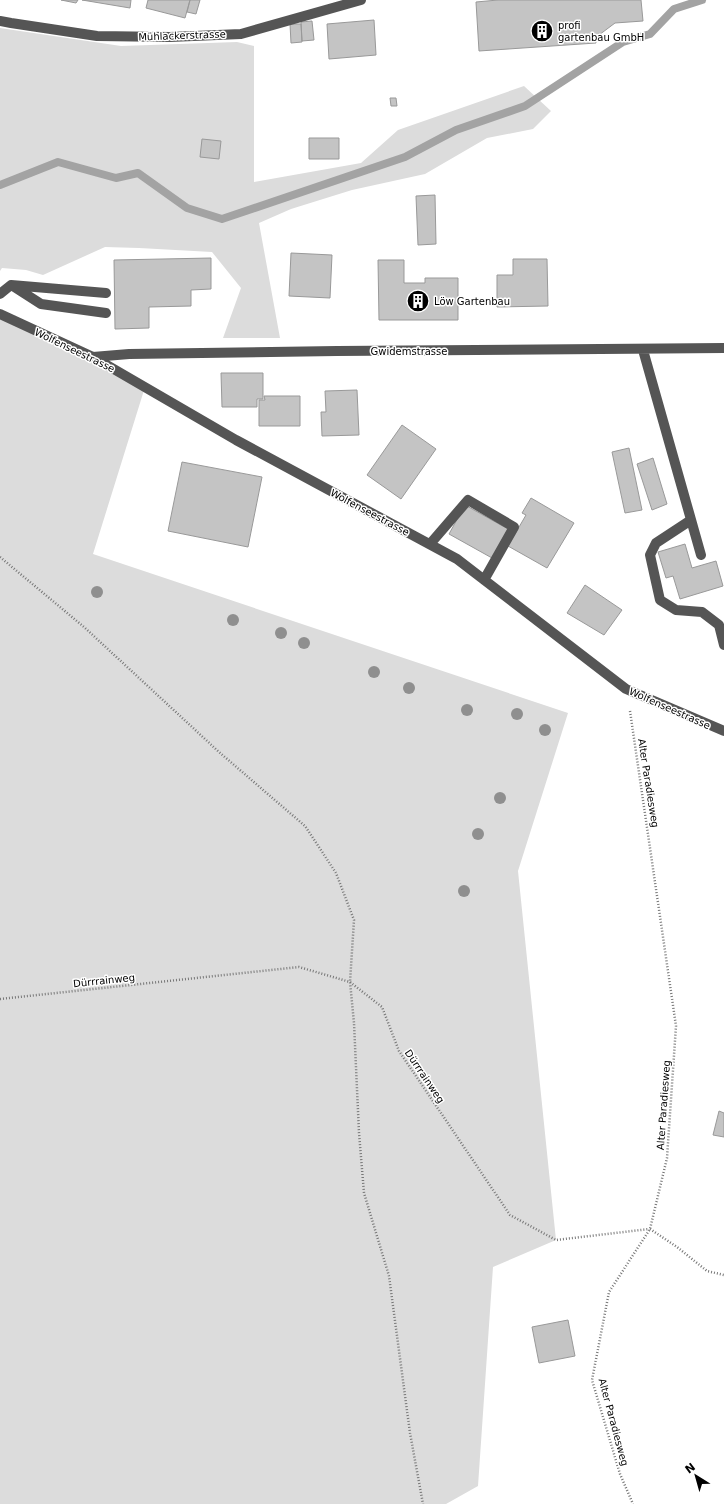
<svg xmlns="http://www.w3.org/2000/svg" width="724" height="1504" viewBox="0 0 724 1504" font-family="'DejaVu Sans',sans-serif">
  <rect width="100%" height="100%" fill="#fff"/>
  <path fill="#dcdcdc" d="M0,28L121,46L237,42L254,46V182L361,163L398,130L524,86L551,111L533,129L487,138L425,174L352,190L291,209L259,223L280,338H223L241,288L212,252L139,248L105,247L43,275L26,270L2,268L0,271Z
    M0,314L145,387L93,554L568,713L518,871L556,1240L493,1267L478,1486L446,1504H0Z"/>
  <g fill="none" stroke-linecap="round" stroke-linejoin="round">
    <path stroke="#a3a3a3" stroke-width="8" d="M0,185L58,162L116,178L138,173L187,208L222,219L405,157L456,130L525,106L623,42L650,34L674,9L702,0"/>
  </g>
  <path fill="#c4c4c4" stroke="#999" d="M61,0H78L76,3Z
    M82,0H131L130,8Z
    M148,0H190L185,18L146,8Z
    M190,0H200L196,14L187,12Z
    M498,0H641L643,21L615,23L595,38L596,43L479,51L476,2Z
    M374,20L376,55L329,59L327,24Z
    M312,21L314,40L302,41L301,22Z
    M290,24H301L302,42L291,43Z
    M390,98H396L397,106H391Z
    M309,138H339V159H309Z
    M202,139L221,141L219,159L200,157Z
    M435,195L436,244L418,245L416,196Z
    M291,253L332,255L330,298L289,296Z
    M211,258V289L191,290V306L149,307V328L115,329L114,260Z
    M513,259H547L548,306L497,307V275H513Z
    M378,260H404V283H425V278H458V320H379Z
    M221,373H263V399H257V407H222Z
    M357,390L359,435L322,436L321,412H326L325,391Z
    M264,396H300V426H259V400H265Z
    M402,425L436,449L401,499L367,475Z
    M629,448L642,510L625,513L612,452Z
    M653,458L667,504L652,510L637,464Z
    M182,462L262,477L248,547L168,531Z
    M531,498L574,523L547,568L508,546L526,515L522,513Z
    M465,505L508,529L492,558L449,534Z
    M685,544L692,568L716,561L723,586L680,599L673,576L666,578L658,552Z
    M585,585L622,610L604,635L567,613Z
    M719,1111L724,1113V1137L713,1135Z
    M568,1320L575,1356L539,1363L532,1327Z"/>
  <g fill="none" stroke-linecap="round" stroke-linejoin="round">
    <path stroke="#777" stroke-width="2.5" stroke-dasharray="1 2" stroke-linecap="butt" d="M0,557L84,627L219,752L305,826L336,873L354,920L350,982L354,1023L359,1133L364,1193L389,1276L410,1433L423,1504
      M630,711L676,1026L667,1158L650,1229L609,1292L592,1380L620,1474L633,1504
      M0,999L299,967L350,982L382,1007L399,1051L510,1215L556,1240L649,1229
      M650,1229L677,1247L707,1271L724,1275"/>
    <path stroke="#555" stroke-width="10" d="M0,21L11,23L97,36L170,37L241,34L361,0
      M13,286L41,304L106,313
      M0,294L11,285L106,293
      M0,314L93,357L236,440L457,559L626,689L724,731
      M643,350L701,555
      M93,357L129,354L337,351L724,348
      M691,520L656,543L650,555L660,600L676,610L702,612L719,625L724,645
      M430,544L468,500L514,527L484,580"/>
  </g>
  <g fill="#8f8f8f">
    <circle cx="97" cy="592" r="6"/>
    <circle cx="233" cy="620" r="6"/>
    <circle cx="281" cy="633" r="6"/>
    <circle cx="304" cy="643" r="6"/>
    <circle cx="374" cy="672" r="6"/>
    <circle cx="409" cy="688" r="6"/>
    <circle cx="467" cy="710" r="6"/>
    <circle cx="517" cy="714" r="6"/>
    <circle cx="545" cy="730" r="6"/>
    <circle cx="500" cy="798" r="6"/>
    <circle cx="478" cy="834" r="6"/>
    <circle cx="464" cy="891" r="6"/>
  </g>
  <defs>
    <g id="building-disc" transform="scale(1.15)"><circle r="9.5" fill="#000" stroke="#fff"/><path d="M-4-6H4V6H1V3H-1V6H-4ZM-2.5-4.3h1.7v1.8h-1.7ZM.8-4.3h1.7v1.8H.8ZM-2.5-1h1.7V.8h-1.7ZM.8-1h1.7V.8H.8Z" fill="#fff"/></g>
  </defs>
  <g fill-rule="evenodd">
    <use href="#building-disc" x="542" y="31"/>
    <use href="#building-disc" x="418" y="301"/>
  </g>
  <g text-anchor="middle" stroke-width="3" stroke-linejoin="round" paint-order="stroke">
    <g font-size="10" fill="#000" stroke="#fff" text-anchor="start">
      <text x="558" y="29">profi<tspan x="558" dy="12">gartenbau GmbH</tspan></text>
      <text x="434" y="305">Löw Gartenbau</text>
    </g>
    <g font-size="10" fill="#000" stroke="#fff">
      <text transform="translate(182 35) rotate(-2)" y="4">Mühlackerstrasse</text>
      <text transform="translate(75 350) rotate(26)" y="4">Wolfenseestrasse</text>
      <text x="409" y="355">Gwidemstrasse</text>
      <text transform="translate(370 512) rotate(28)" y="4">Wolfenseestrasse</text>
      <text transform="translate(670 708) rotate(24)" y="4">Wolfenseestrasse</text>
      <text transform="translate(649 783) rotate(81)" y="4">Alter Paradiesweg</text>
      <text transform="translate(104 980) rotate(-6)" y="4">Dürrrainweg</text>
      <text transform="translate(425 1076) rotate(56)" y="4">Dürrrainweg</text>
      <text transform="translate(663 1105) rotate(-86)" y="4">Alter Paradiesweg</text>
      <text transform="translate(614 1422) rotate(75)" y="4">Alter Paradiesweg</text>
    </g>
  </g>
  <g transform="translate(696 1476) rotate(323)" stroke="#ffffff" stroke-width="3" paint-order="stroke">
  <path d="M0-3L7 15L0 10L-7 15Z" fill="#000000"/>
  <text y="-6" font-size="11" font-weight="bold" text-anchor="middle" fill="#000000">N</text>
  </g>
</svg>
